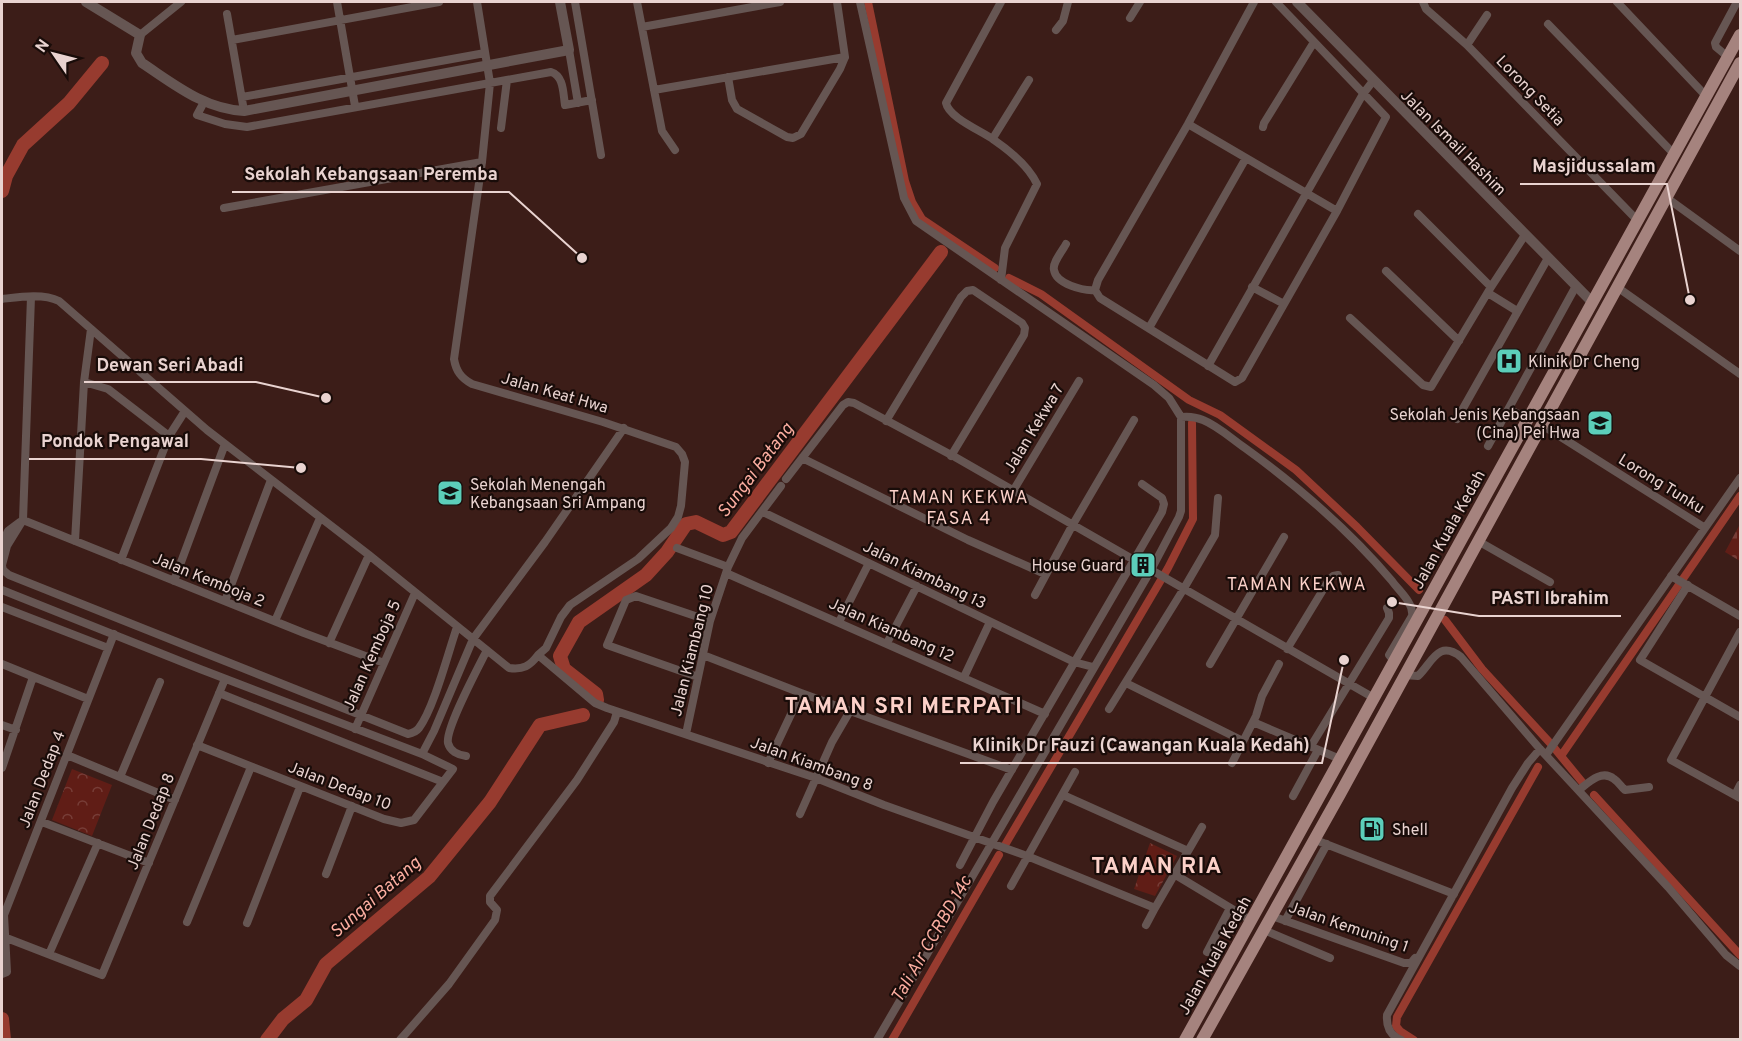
<svg xmlns="http://www.w3.org/2000/svg" width="1742" height="1041" viewBox="0 0 1742 1041" font-family="Overpass,sans-serif">
  <defs>
    <pattern id="cemetery-stones" width="16" height="16" patternUnits="userSpaceOnUse" patternTransform="scale(1.5)"><rect width="16" height="16" fill="#601d16"/><path d="M2 7V4a2 2 0 0 1 4 0v3zM10 15v-3a2 2 0 0 1 4 0v3z" fill="#773d37"/></pattern>
    <pattern id="park-crowns" width="20" height="18" patternUnits="userSpaceOnUse" patternTransform="scale(1.5)"><rect width="20" height="18" fill="#601d16"/><path d="M2 6a3 3 0 1 1 6 0M12 15a3 3 0 1 1 6 0" fill="none" stroke="#773d37"/></pattern>
  </defs>
  <rect width="100%" height="100%" fill="#3c1d18"/>
  <path fill="url(#cemetery-stones)" d="M1740,524V561L1725,552Z"/>
  <path fill="url(#park-crowns)" d="M72,769L112,785L92,836L52,820Z
    M1150,843L1177,856L1155,896L1134,889Z"/>
  <g fill="none" stroke-linecap="round" stroke-linejoin="round">
    <path stroke="#973b2f" stroke-width="8" d="M868,2L905,181L912,202L922,219L995,268
      M1009,278L1041,294L1189,400L1220,415L1296,470L1357,527L1419,590
      M1445,620L1482,669L1551,744L1583,783
      M1561,756L1740,496
      M1594,795L1740,955
      M1005,845L1168,568L1193,519L1192,423
      M892,1040L999,855
      M1414,1040L1400,1031L1396,1026L1397,1017L1538,767"/>
    <path stroke="#973b2f" stroke-width="14" d="M2,191L6,176L23,145L69,103L102,63
      M597,700L596,694L564,669L560,656L579,622L646,575L667,552L686,524L696,522L723,535L731,532L941,252
      M2,1019L4,1040
      M267,1040L283,1019L306,1000L326,964L429,877L490,802L540,725L583,715"/>
    <path stroke="#665653" stroke-width="8" d="M337,2L355,106
      M477,2L490,83L482,162L454,359C456,371 461,378 472,384L603,422L676,447L682,454L685,462L681,506L678,517L671,528L638,559L570,605L561,617L546,648L538,655L595,703L607,708L816,778L884,805L1027,856L1155,908L1202,827
      M575,2L601,155
      M637,2L662,131L675,150
      M860,2L904,198L916,221L1154,385L1169,398L1181,417V511L1179,517L1151,570L877,1040
      M1001,2L946,103C949,118 982,131 994,140C1010,151 1029,167 1037,184L1005,248L1001,280
      M1254,2L1188,124L1098,280L1095,290L1100,298L1235,382L1242,378L1337,211L1386,117L1276,2
      M1423,2L1426,9L1467,45L1638,221
      M1617,2L1706,96
      M227,14L244,111
      M1130,18L1140,2
      M1548,24L1674,154
      M642,27L780,2
      M1056,30L1063,21L1068,2
      M140,35L181,2
      M232,40L439,2
      M1467,45L1487,15
      M569,50L578,103
      M1728,57L1716,47L1715,43L1737,2
      M728,77L732,100L737,109L787,137L793,138L801,134L840,69L845,57L837,2
      M654,90L845,57
      M242,97L485,53
      M204,102L197,115L225,124L247,127L551,72C564,76 563,93 565,105L592,100
      M1188,124L1337,211
      M1263,127L1264,123L1314,42
      M501,128L507,80
      M993,138L1029,80
      M1667,198L1740,251
      M224,208L482,162
      M1418,214L1491,287
      M1066,244C1063,250 1052,263 1054,270C1056,284 1083,291 1095,290
      M1386,271L1459,341
      M1252,287L1284,304
      M1617,287L1740,374
      M1488,293L1517,311
      M2,299C19,297 43,293 59,301L207,430L369,555L509,668C523,670 530,666 538,655
      M1350,318L1423,385L1431,387L1491,287L1525,235
      M1149,328L1246,158
      M1208,366L1363,94L1373,81
      M84,382L108,389L169,436
      M1509,409L1528,419
      M1181,417C1189,416 1196,417 1203,420C1218,426 1232,439 1245,448C1299,487 1349,530 1392,581C1399,591 1414,603 1412,616L1389,655L1394,661
      M1457,419L1548,258
      M886,421L961,297L967,291L973,290L1022,323L1025,328L1024,335L951,456
      M1542,425L1705,528
      M1488,446L1576,286
      M802,458L968,540L1045,574
      M786,479L843,405L848,402L854,403L955,457L1374,698
      M1013,491L1079,381
      M763,512L1074,662L1093,667
      M23,520L304,633L384,663
      M75,541L84,382L91,329
      M1478,541L1550,582
      M2,543L8,531L20,522
      M677,548L728,567
      M121,560L169,436L185,411
      M2,565L7,546L23,520L31,297
      M2,566L3,570L9,575L408,734C413,733 416,732 419,728C434,708 448,653 457,627
      M726,573L1045,714
      M1671,576L1740,616
      M174,581L225,444
      M1688,585L1640,660L1740,717
      M2,590L200,669L422,754L453,769L414,820L401,823L384,819L197,745
      M1035,595L1072,526L1134,420
      M225,601L271,480
      M2,607L108,648
      M275,621L320,518
      M839,622L869,563
      M1740,632L1671,760L1740,798
      M329,643L369,555
      M887,643L917,586
      M1287,649L1329,580L1333,576L1338,575
      M703,655L801,693L1012,770
      M2,664L88,699
      M1210,664L1284,537
      M1404,675L1418,676C1432,663 1438,639 1461,657L1540,749L1668,887L1726,955L1740,966
      M698,677L607,645L626,600L636,596L710,621
      M964,677L990,622
      M1126,683L1243,741
      M219,693L443,782
      M1109,709L1183,590L1215,535L1218,498
      M1253,722L1340,759
      M2,725L16,730
      M355,729L415,593
      M686,734L710,621L728,567L742,538L781,486
      M1311,746L1389,618V613L1387,608
      M422,754L434,731L473,639L545,542L624,428
      M67,755L175,800
      M1546,755L1740,478
      M466,756C458,755 450,751 448,743C445,729 479,666 487,650
      M768,763L801,693
      M1232,763L1256,716L1262,696L1279,664
      M2,768L33,677
      M120,777L160,682
      M1579,790C1589,782 1602,769 1614,779C1619,782 1621,787 1625,790L1649,787
      M1063,795L1188,851
      M1735,795L1740,785
      M1293,796L1318,750
      M800,814L832,742L850,711
      M42,822L149,863
      M1313,839L1454,894
      M960,865L993,802L1162,512L1164,504L1162,498L1142,484
      M326,874L352,806
      M1174,874L1252,921
      M1011,886L1075,772
      M1272,916L1404,963H1411L1415,958
      M1285,921L1327,844
      M187,922L251,767
      M247,923L300,787
      M1146,925L1155,908
      M1264,930L1330,958
      M4,937L102,975L225,679
      M1207,952L1230,908
      M49,954L98,843
      M2,974L7,972L4,915L114,634
      M400,1040L449,984L495,920L497,910L490,902V896L577,780L614,722L617,712
      M1401,1040C1390,1035 1386,1027 1387,1015L1512,788L1528,763L1540,749"/>
    <path stroke="#665653" stroke-width="10" d="M86,2L140,35L136,53L142,63C174,84 204,109 244,111L569,50L560,2
      M1297,2L1592,302"/>
    <path stroke="#a5837e" stroke-width="12" d="M1185,1040L1740,35
      M1202,1040L1340,794L1740,63"/>
  </g>
  <defs>
    <g id="hospital-square" transform="scale(1.35)"><rect x="-9" y="-9" width="18" height="18" rx="4" fill="#5cceba" stroke="#190c09"/><path d="M-5-5h3v3.5h4V-5h3V5h-3V1.5h-4V5h-3Z" fill="#111"/></g>
    <g id="school-square" transform="scale(1.35)"><rect x="-9" y="-9" width="18" height="18" rx="4" fill="#5cceba" stroke="#190c09"/><path d="M0-5L7-2L0 1L-7-2ZM-4 1L0 2.5L4 1V4Q0 6-4 4Z" fill="#111"/></g>
    <g id="building-square" transform="scale(1.35)"><rect x="-9" y="-9" width="18" height="18" rx="4" fill="#5cceba" stroke="#190c09"/><path d="M-4-6H4V6H1V3H-1V6H-4ZM-2.5-4.3h1.7v1.8h-1.7ZM.8-4.3h1.7v1.8H.8ZM-2.5-1h1.7V.8h-1.7ZM.8-1h1.7V.8H.8Z" fill="#111"/></g>
    <g id="fuel-square" transform="scale(1.35)"><rect x="-9" y="-9" width="18" height="18" rx="4" fill="#5cceba" stroke="#190c09"/><path d="M-5.5-6h7V0h2V4h1.3V-2.5L3-4.5l.8-.8L6-3V5H2.5V1h-1V6h-7ZM-4.2-4.7v3.2H.2V-4.7Z" fill="#111"/></g>
  </defs>
  <g fill-rule="evenodd">
    <use href="#hospital-square" x="1509" y="361"/>
    <use href="#school-square" x="1600" y="423"/>
    <use href="#school-square" x="450" y="493"/>
    <use href="#building-square" x="1143" y="565"/>
    <use href="#fuel-square" x="1372" y="829"/>
  </g>
  <g text-anchor="middle" stroke-width="4.5" stroke-linejoin="round" paint-order="stroke">
    <g font-size="16" fill="#e9d3d0" stroke="#190c09">
      <text transform="translate(1531 90) rotate(46)" y="6">Lorong Setia</text>
      <text transform="translate(1454 142) rotate(45)" y="6">Jalan Ismail Hashim</text>
      <text transform="translate(555 392) rotate(16)" y="6">Jalan Keat Hwa</text>
      <text transform="translate(1033 428) rotate(-59)" y="6">Jalan Kekwa 7</text>
      <text transform="translate(1662 483) rotate(32)" y="6">Lorong Tunku</text>
      <text transform="translate(1448 529) rotate(-61)" y="6">Jalan Kuala Kedah</text>
      <text transform="translate(925 574) rotate(26)" y="6">Jalan Kiambang 13</text>
      <text transform="translate(209 579) rotate(22)" y="6">Jalan Kemboja 2</text>
      <text transform="translate(892 629) rotate(24)" y="6">Jalan Kiambang 12</text>
      <text transform="translate(691 650) rotate(-76)" y="6">Jalan Kiambang 10</text>
      <text transform="translate(371 655) rotate(-66)" y="6">Jalan Kemboja 5</text>
      <text transform="translate(812 763) rotate(20)" y="6">Jalan Kiambang 8</text>
      <text transform="translate(41 779) rotate(-69)" y="6">Jalan Dedap 4</text>
      <text transform="translate(340 785) rotate(21)" y="6">Jalan Dedap 10</text>
      <text transform="translate(150 821) rotate(-68)" y="6">Jalan Dedap 8</text>
      <text transform="translate(1349 926) rotate(19)" y="6">Jalan Kemuning 1</text>
      <text transform="translate(1214 955) rotate(-61)" y="6">Jalan Kuala Kedah</text>
    </g>
    <g font-size="16" fill="#e9d3d0" stroke="#190c09" text-anchor="start">
      <text x="1528" y="367">Klinik Dr Cheng</text>
      <text x="1580" y="420" text-anchor="end">Sekolah Jenis Kebangsaan<tspan x="1580" dy="18">(Cina) Pei Hwa</tspan></text>
      <text x="470" y="490">Sekolah Menengah<tspan x="470" dy="18">Kebangsaan Sri Ampang</tspan></text>
      <text x="1124" y="571" text-anchor="end">House Guard</text>
      <text x="1392" y="835">Shell</text>
    </g>
    <g font-size="18" font-style="italic" fill="#fbada0" stroke="#190c09">
      <text transform="translate(755 470) rotate(-53)" y="6">Sungai Batang</text>
      <text transform="translate(375 897) rotate(-41)" y="6">Sungai Batang</text>
      <text transform="translate(931 939) rotate(-60)" y="6">Tali Air CCRBD 14c</text>
    </g>
    <g font-size="18" letter-spacing="1.5" fill="#fcd1c9" stroke="#190c09">
      <text x="959" y="503">TAMAN KEKWA<tspan x="959" dy="21">FASA 4</tspan></text>
      <text x="1297" y="590">TAMAN KEKWA</text>
    </g>
    <g font-size="22" font-weight="bold" letter-spacing="1.5" fill="#fcd1c9" stroke="#190c09">
      <text x="904" y="713">TAMAN SRI MERPATI</text>
      <text x="1157" y="873">TAMAN RIA</text>
    </g>
  </g>
  <path fill="none" stroke="#e9d3d0" stroke-width="2" d="M1690 300L1667 184H1520M582 258L509 192H232M326 398L256 382H84M301 468L201 459H29M1392 602L1479 616H1621M1344 660L1322 763H960"/>
  <g fill="#e9d3d0" stroke="#190c09" stroke-width="2">
    <circle cx="1690" cy="300" r="6"/>
    <circle cx="582" cy="258" r="6"/>
    <circle cx="326" cy="398" r="6"/>
    <circle cx="301" cy="468" r="6"/>
    <circle cx="1392" cy="602" r="6"/>
    <circle cx="1344" cy="660" r="6"/>
  </g>
  <g font-size="18" text-anchor="middle" font-weight="bold" fill="#e9d3d0" stroke="#190c09" stroke-width="4.5" stroke-linejoin="round" paint-order="stroke">
    <text x="1594" y="172">Masjidussalam</text>
    <text x="371" y="180">Sekolah Kebangsaan Peremba</text>
    <text x="170" y="371">Dewan Seri Abadi</text>
    <text x="115" y="447">Pondok Pengawal</text>
    <text x="1550" y="604">PASTI Ibrahim</text>
    <text x="1141" y="751">Klinik Dr Fauzi (Cawangan Kuala Kedah)</text>
  </g>
  <rect width="1742" height="1041" fill="none" stroke="#e9d3d0" stroke-width="6"/>
  <g transform="translate(54 54) rotate(305)" stroke="#190c09" stroke-width="4.5" paint-order="stroke">
  <path d="M0-4.5L10 22L0 15L-10 22Z" fill="#e9d3d0"/>
  <text y="-9" font-size="16" font-weight="bold" text-anchor="middle" fill="#e9d3d0">N</text>
  </g>
</svg>
